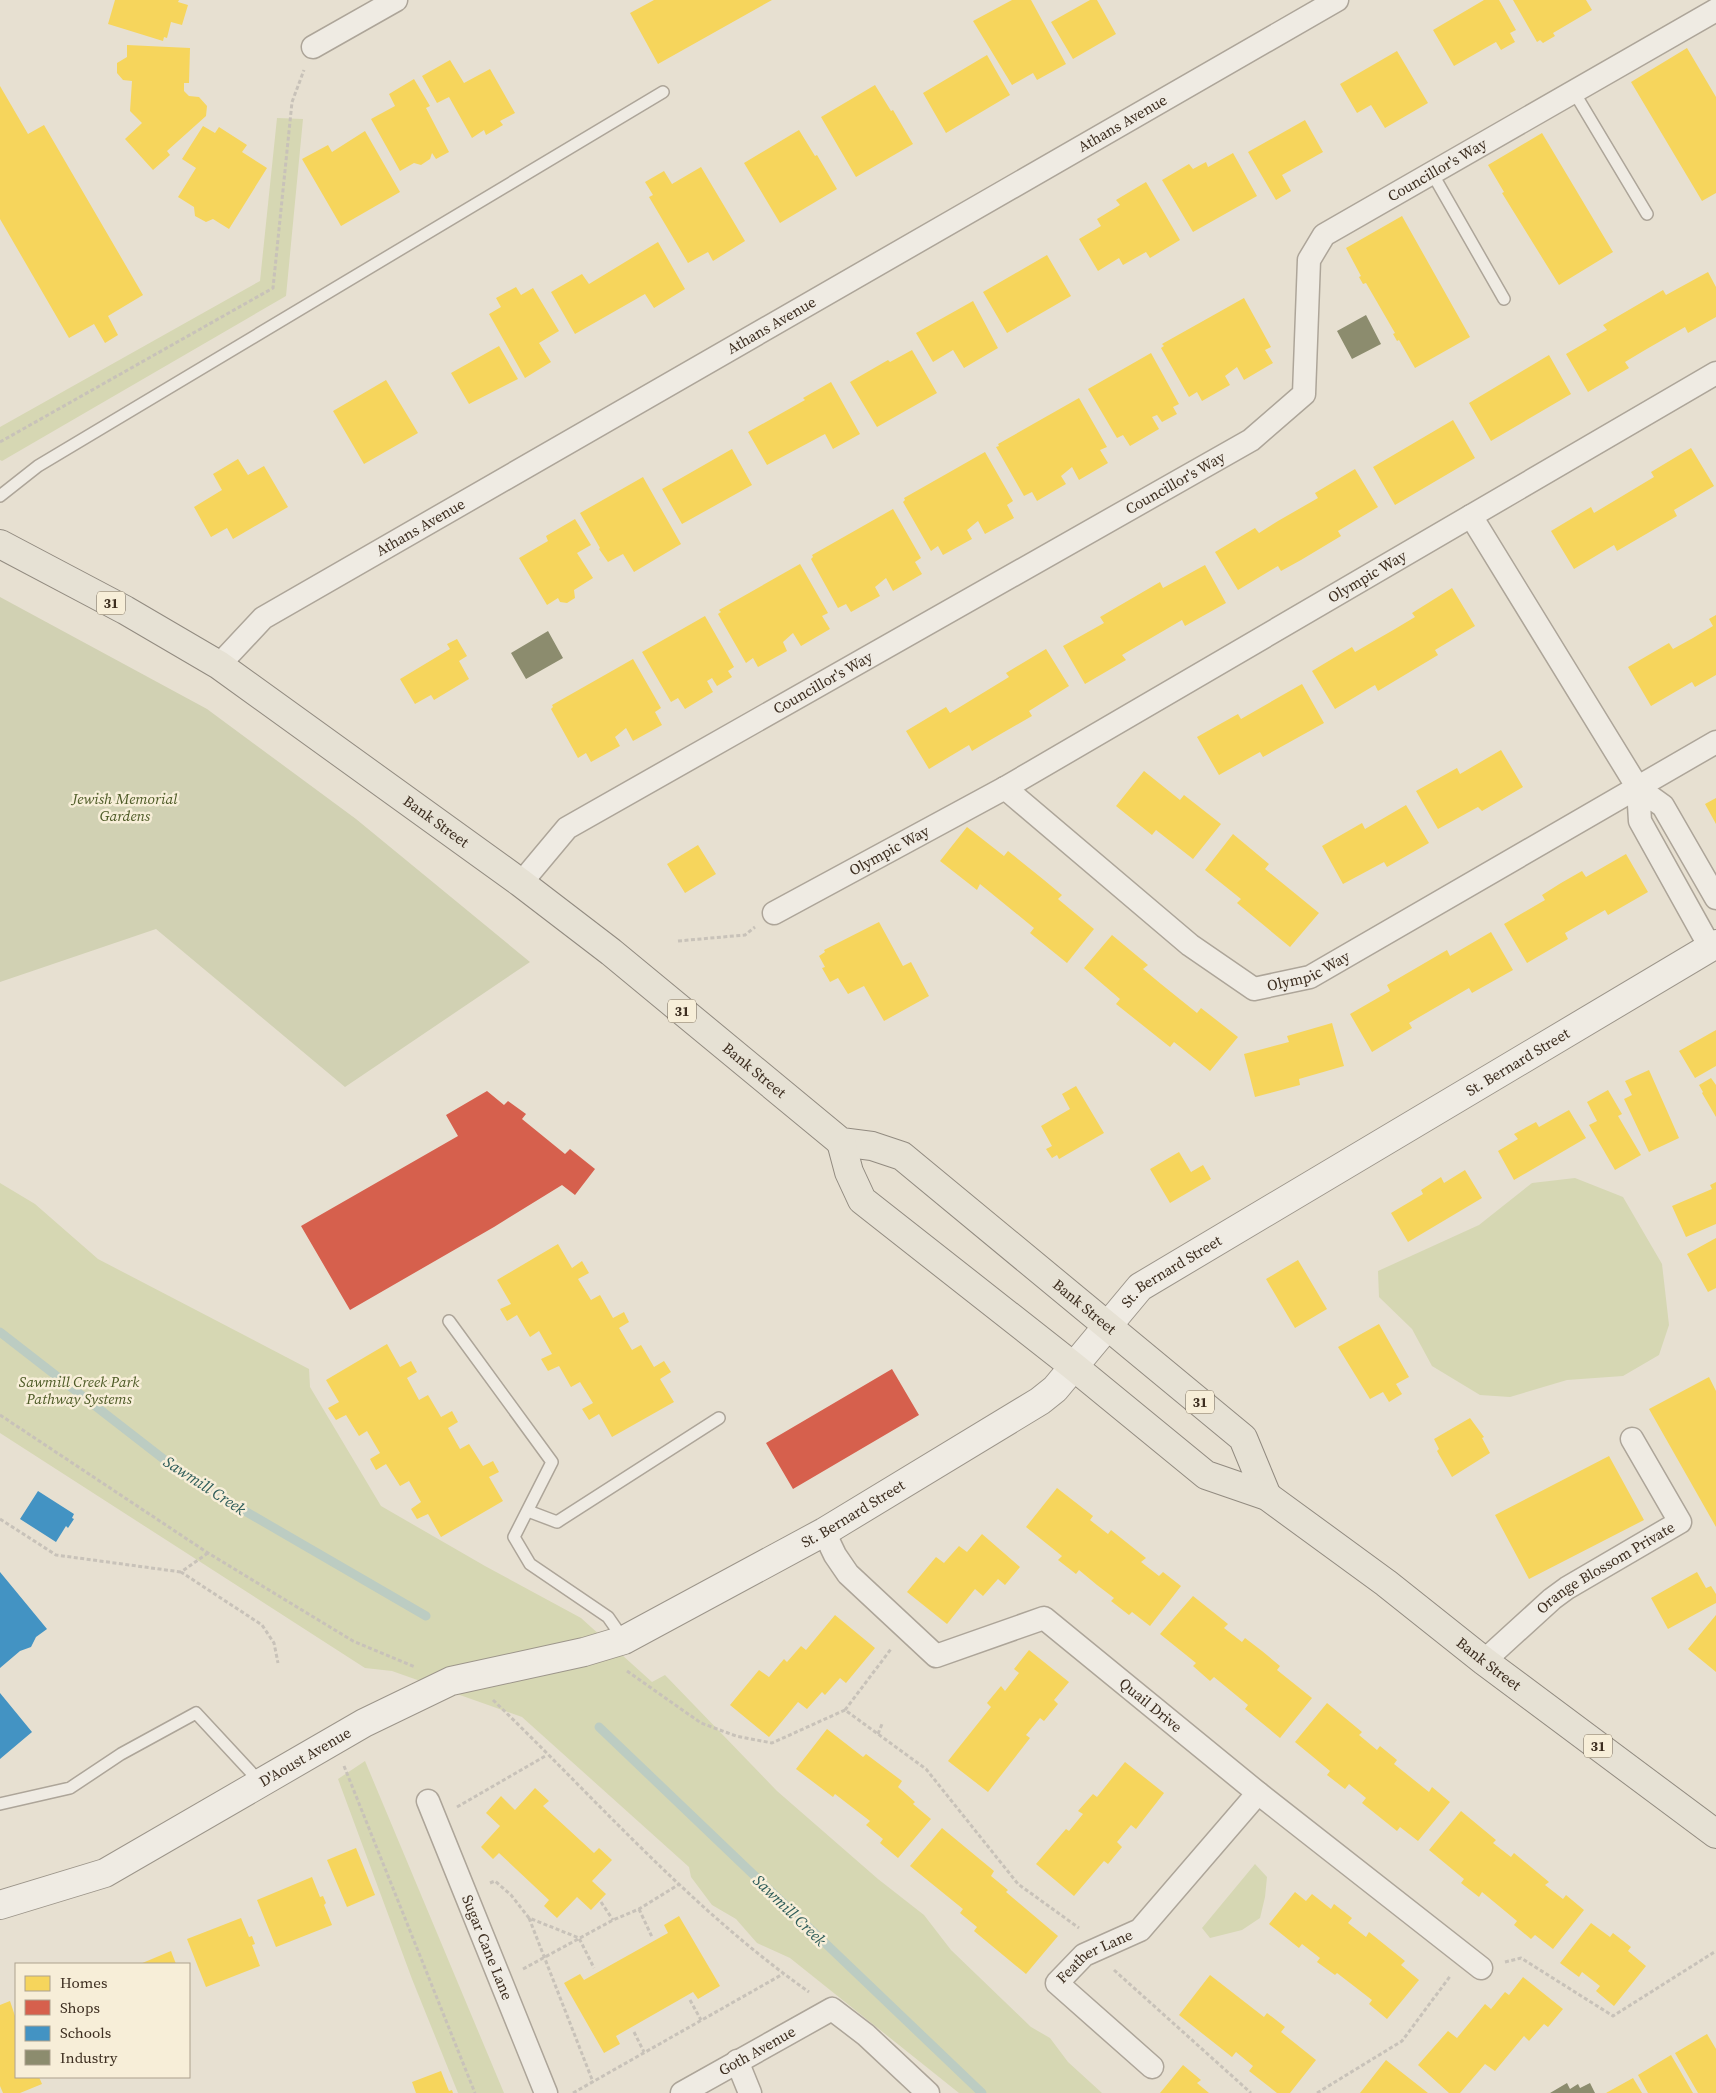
<svg xmlns="http://www.w3.org/2000/svg" width="1716" height="2093" viewBox="0 0 1716 2093" font-family="'Source Serif 4',serif">
  <rect width="100%" height="100%" fill="#e7e0d1"/>
  <path fill="#d6d7b3" d="M277,118L303,119L286,296L2,461L0,460V427L260,281Z
    M1575,1178L1623,1197L1662,1264L1669,1325L1659,1355L1623,1376L1567,1380L1510,1397L1480,1395L1432,1366L1412,1329L1379,1297L1378,1271L1479,1225L1532,1183Z
    M0,1183L35,1204L98,1259L309,1369L310,1387L381,1506L485,1566L581,1618L652,1682L665,1675L777,1791L878,1879L924,1915L951,1950L1031,2027L1050,2038L1068,2062L1102,2093H959L790,1958L757,1943L736,1919L712,1905L691,1877L689,1867L522,1717L392,1671L365,1668L0,1433Z
    M365,1761L504,2093H458L412,1979L338,1779Z
    M1255,1864L1267,1877L1265,1897L1260,1918L1242,1930L1210,1938L1202,1928Z"/>
  <path fill="#d1d1b3" d="M0,597L207,709L356,819L530,962L345,1087L156,929L0,982Z"/>
  <path fill="#f6d55c" d="M115,0H179L178,2L188,5L182,25L171,22L167,38L164,37L163,41L108,24Z
    M654,0H772L658,64L630,13Z
    M1012,0H1031L1066,64L1037,80L1033,73L1012,85L973,21Z
    M1090,0H1097L1116,34L1073,59L1051,22Z
    M1484,0H1499L1516,30L1510,33L1515,42L1501,50L1496,42L1454,66L1433,30Z
    M1513,0H1586L1592,10L1553,33L1555,36L1543,43L1540,40L1537,42Z
    M127,45L190,48L189,83H184V91L189,96L199,97L207,106L206,116L167,151L170,155L153,170L125,139L142,123L130,111L132,81L123,80L117,73V63L127,57Z
    M1687,48L1716,97V193L1702,201L1631,82Z
    M1397,51L1428,103L1385,128L1371,105L1357,113L1340,84Z
    M987,55L1010,95L946,133L923,93Z
    M450,60L464,83L490,69L515,113L500,121L503,125L486,135L484,130L472,138L449,97L437,103L422,76Z
    M414,79L430,106L426,108L449,152L436,159L432,153L430,159L421,165L414,163L400,171L371,119L395,106L389,94Z
    M875,85L891,111L893,110L913,144L856,177L821,117Z
    M0,86L28,134L44,125L143,295L108,316L118,335L105,343L94,324L69,338L0,219Z
    M1305,120L1323,152L1282,175L1291,191L1276,200L1248,152Z
    M203,126L215,133L219,127L247,145L242,152L267,168L229,229L213,219L206,222L195,216L194,207L178,197L196,168L182,159Z
    M799,130L815,156L817,155L837,189L780,223L744,163Z
    M365,131L400,192L341,226L302,159L328,145L332,152Z
    M1542,133L1613,252L1559,285L1502,193L1504,192L1488,165Z
    M1233,153L1257,196L1193,232L1162,180L1189,164L1193,169L1206,162L1208,167Z
    M701,167L745,241L713,261L708,252L688,263L649,197L653,195L645,182L664,171L672,184Z
    M1146,182L1180,240L1150,258L1146,252L1123,265L1119,258L1098,271L1079,239L1101,226L1097,219L1120,205L1116,200Z
    M1402,216L1470,337L1415,368L1399,340L1397,341L1393,334L1395,333L1366,283L1363,284L1359,277L1361,276L1346,248Z
    M658,242L685,289L654,308L645,294L575,334L551,292L582,274L589,284Z
    M1047,255L1071,296L1007,333L983,292Z
    M1708,272L1716,287V317L1688,333L1685,327L1645,350L1625,362L1629,368L1588,392L1566,354L1607,330L1603,325L1663,290L1666,295Z
    M516,287L521,295L533,288L559,331L539,343L551,362L525,378L489,314L501,307L496,298Z
    M1244,298L1271,347L1265,350L1273,363L1244,380L1237,367L1225,376L1230,385L1202,401L1197,392L1189,397L1161,348L1164,346L1162,344Z
    M973,301L998,348L964,368L953,350L933,362L916,333Z
    M499,346L518,379L469,404L451,373Z
    M912,350L937,393L877,427L850,382L888,360L890,362Z
    M1151,353L1179,404L1173,407L1177,414L1162,422L1157,415L1152,417L1159,429L1130,446L1123,435L1117,438L1088,389Z
    M1549,355L1571,394L1491,441L1469,403Z
    M386,380L418,433L364,464L333,411Z
    M831,382L860,434L833,449L825,434L767,465L748,432L805,400L803,398Z
    M1079,398L1107,447L1100,450L1108,463L1079,480L1072,467L1061,476L1066,484L1037,501L1032,492L1024,496L996,447L999,446L998,444Z
    M1453,420L1475,458L1395,505L1373,467Z
    M1691,448L1714,486L1674,510L1677,516L1617,551L1614,545L1574,569L1551,531L1591,507L1594,513L1654,477L1651,472Z
    M732,449L752,485L682,524L662,489Z
    M985,452L1013,501L1007,505L1014,518L985,534L978,521L967,530L972,539L943,555L938,546L931,551L903,502L905,500L904,498Z
    M238,459L248,475L264,466L288,507L233,539L227,528L211,537L194,507L222,490L213,474Z
    M1355,469L1378,507L1338,531L1341,536L1301,560L1281,571L1278,566L1238,590L1215,552L1255,528L1259,533L1278,521L1318,498L1315,493Z
    M643,477L681,544L634,572L623,554L608,562L599,549L600,548L580,513Z
    M893,509L921,558L915,562L922,574L893,591L886,578L875,587L880,596L851,612L846,604L838,608L811,559L813,557L812,555Z
    M575,519L591,545L577,553L593,578L574,590L575,598L567,603L560,602L558,598L547,605L519,558L548,541L546,536Z
    M800,564L828,613L822,616L830,629L801,646L793,633L783,642L787,651L758,667L753,658L746,663L718,614L721,612L719,610Z
    M1205,565L1226,603L1185,626L1182,620L1122,655L1126,660L1085,684L1063,646L1104,623L1100,617L1160,582L1163,588Z
    M1452,588L1475,626L1435,650L1438,655L1378,691L1375,685L1335,709L1312,671L1352,647L1355,652L1395,629L1415,617L1412,613Z
    M1716,615V675L1695,687L1692,682L1651,706L1628,667L1669,643L1673,649L1693,638L1713,626L1709,619Z
    M705,616L734,667L728,671L732,677L717,686L712,678L707,681L713,692L685,709L678,698L671,702L642,652Z
    M457,639L467,656L459,661L469,679L434,700L431,695L415,704L400,679L450,649L447,644Z
    M1046,649L1069,686L1029,711L1032,716L992,739L972,751L969,745L929,769L906,731L946,707L950,713L1009,677L1006,673Z
    M633,659L661,708L655,712L662,725L633,741L626,728L615,737L620,746L591,762L586,753L578,758L551,709L553,707L552,705Z
    M1302,684L1324,723L1263,757L1260,752L1219,775L1197,737L1238,714L1241,719Z
    M1501,750L1523,787L1482,811L1478,807L1438,829L1416,791L1457,768L1460,774Z
    M1144,771L1180,800L1184,795L1221,824L1193,859L1156,830L1152,835L1116,806Z
    M1716,798V824L1705,804Z
    M1406,805L1429,843L1387,867L1384,862L1343,884L1322,846L1362,823L1365,829Z
    M967,827L1004,856L1008,851L1044,880L1062,895L1058,899L1094,929L1067,963L1030,933L1034,928L980,884L977,890L940,861Z
    M1233,834L1269,864L1265,869L1319,913L1290,947L1237,903L1241,899L1205,870Z
    M698,845L716,874L685,893L667,864Z
    M1626,854L1648,892L1608,915L1605,910L1584,922L1565,933L1568,939L1527,963L1504,924L1545,900L1542,895L1561,883L1582,871L1586,877Z
    M879,922L903,966L911,962L929,996L884,1021L864,986L848,994L838,978L830,982L822,968L825,967L819,956L825,952L824,950Z
    M1491,932L1513,970L1472,993L1469,988L1409,1023L1412,1028L1372,1052L1350,1014L1390,991L1387,985L1447,950L1450,956Z
    M1112,935L1148,965L1143,969L1161,984L1197,1013L1201,1008L1238,1037L1210,1071L1174,1042L1170,1047L1116,1004L1120,999L1084,968Z
    M1332,1023L1344,1066L1299,1079L1300,1085L1255,1097L1244,1054L1289,1042L1287,1036Z
    M1716,1030V1066L1695,1078L1679,1051Z
    M1649,1070L1679,1138L1649,1152L1624,1099L1632,1095L1625,1081Z
    M1711,1078L1716,1085V1117L1702,1093L1703,1092L1699,1085Z
    M1076,1086L1104,1133L1059,1159L1057,1155L1052,1158L1046,1149L1052,1146L1041,1126L1070,1109L1062,1094Z
    M1608,1090L1622,1114L1618,1116L1641,1155L1615,1170L1589,1125L1597,1121L1587,1102Z
    M1569,1110L1586,1138L1514,1180L1498,1151L1518,1139L1514,1134L1536,1122L1539,1127Z
    M1179,1152L1191,1172L1203,1165L1211,1179L1170,1203L1150,1169Z
    M1465,1170L1482,1198L1408,1242L1391,1213L1423,1194L1421,1190L1441,1177L1444,1183Z
    M1716,1182V1224L1686,1237L1672,1206L1712,1189L1710,1185Z
    M1716,1238V1288L1708,1292L1687,1254Z
    M558,1244L572,1268L582,1261L589,1273L578,1279L591,1300L600,1295L613,1318L624,1312L629,1322L619,1328L632,1350L641,1345L654,1367L664,1361L671,1372L660,1379L674,1402L612,1437L599,1414L589,1420L582,1409L593,1403L580,1382L571,1387L559,1366L548,1371L541,1359L552,1354L539,1331L530,1337L517,1315L507,1321L500,1309L511,1304L497,1280Z
    M1298,1260L1327,1309L1295,1328L1266,1279Z
    M1379,1324L1409,1377L1396,1384L1402,1394L1389,1402L1383,1392L1370,1399L1338,1347Z
    M387,1344L400,1367L411,1361L417,1372L407,1378L419,1400L428,1395L441,1417L452,1411L458,1422L448,1428L460,1449L469,1444L483,1466L493,1461L499,1472L489,1477L503,1501L441,1537L428,1514L417,1519L411,1509L421,1502L409,1481L400,1486L386,1464L376,1470L370,1459L380,1453L367,1431L359,1436L346,1415L336,1420L328,1408L339,1402L326,1380Z
    M1709,1377L1716,1391V1527L1649,1409Z
    M1470,1418L1484,1437L1482,1438L1490,1453L1452,1477L1437,1451L1439,1449L1434,1439Z
    M1609,1456L1644,1520L1529,1579L1495,1515Z
    M1057,1488L1093,1516L1090,1520L1108,1534L1111,1530L1146,1558L1141,1562L1159,1576L1163,1572L1181,1586L1150,1626L1132,1612L1129,1615L1111,1601L1114,1598L1097,1585L1079,1570L1076,1574L1058,1560L1062,1556L1026,1527Z
    M982,1534L1020,1567L1005,1585L998,1579L983,1596L975,1589L947,1624L907,1592L936,1557L944,1563L959,1546L967,1552Z
    M1697,1572L1706,1588L1711,1586L1716,1594V1603L1668,1629L1651,1598Z
    M1193,1596L1228,1624L1224,1628L1242,1642L1245,1638L1262,1651L1280,1666L1277,1670L1312,1698L1280,1738L1245,1709L1248,1705L1214,1677L1210,1681L1193,1666L1196,1663L1160,1634Z
    M835,1615L875,1648L846,1683L840,1678L825,1695L822,1692L807,1709L798,1702L769,1737L730,1705L759,1670L769,1677L784,1659L787,1662L801,1646L806,1650Z
    M1716,1615V1672L1688,1649Z
    M1029,1650L1069,1682L1054,1700L1058,1704L1044,1721L1040,1718L1026,1735L1030,1738L988,1792L948,1761L991,1707L987,1703L1001,1686L1005,1691L1019,1673L1014,1669Z
    M1327,1703L1362,1732L1359,1735L1377,1750L1380,1746L1397,1760L1394,1764L1429,1792L1432,1787L1450,1802L1418,1841L1400,1827L1397,1831L1362,1803L1366,1798L1349,1784L1345,1789L1327,1775L1330,1771L1295,1742Z
    M827,1729L863,1757L866,1754L902,1781L898,1787L915,1802L913,1804L931,1819L898,1858L880,1843L883,1839L866,1825L870,1821L835,1794L833,1797L796,1769Z
    M1125,1762L1164,1793L1136,1829L1131,1825L1117,1842L1122,1847L1108,1864L1104,1861L1074,1896L1036,1864L1066,1829L1069,1831L1083,1814L1078,1811L1093,1794L1097,1797Z
    M535,1788L549,1801L543,1806L594,1853L599,1848L612,1860L592,1881L606,1894L591,1910L577,1897L557,1918L544,1906L549,1900L499,1853L493,1859L481,1847L500,1826L486,1813L501,1796L515,1810Z
    M1461,1811L1496,1840L1493,1843L1511,1857L1514,1853L1549,1882L1545,1885L1563,1899L1566,1895L1584,1910L1553,1949L1535,1935L1531,1939L1514,1925L1517,1921L1482,1892L1479,1897L1461,1883L1464,1879L1429,1850Z
    M942,1828L994,1871L991,1876L1008,1890L1006,1892L1058,1936L1026,1974L974,1931L977,1927L960,1913L963,1909L910,1866Z
    M356,1848L375,1895L347,1907L327,1860Z
    M312,1877L320,1897L323,1896L326,1903L324,1905L332,1925L276,1947L257,1900Z
    M1295,1892L1306,1901L1312,1894L1331,1909L1334,1904L1352,1918L1348,1923L1366,1937L1369,1932L1405,1961L1401,1965L1419,1980L1387,2019L1369,2004L1372,2000L1337,1973L1335,1975L1317,1962L1320,1958L1302,1944L1299,1948L1269,1924Z
    M679,1916L720,1986L698,1999L693,1992L616,2036L620,2044L604,2053L564,1983L580,1974L584,1980L668,1933L664,1925Z
    M241,1918L249,1937L252,1936L255,1944L252,1945L260,1966L206,1987L187,1939Z
    M1591,1923L1610,1937L1613,1933L1631,1947L1628,1951L1646,1966L1614,2006L1596,1991L1600,1986L1582,1972L1579,1977L1560,1963Z
    M171,1951L176,1964H140Z
    M1210,1975L1264,2017L1267,2013L1285,2027L1281,2032L1316,2060L1290,2093H1277L1249,2071L1253,2066L1236,2052L1232,2057L1179,2015Z
    M1523,1977L1563,2009L1548,2027L1544,2024L1529,2041L1524,2036L1495,2071L1485,2064L1460,2093H1449L1418,2065L1448,2031L1457,2038L1485,2004L1491,2009L1505,1992L1509,1995Z
    M10,2001L16,2019V2077H39L42,2084L20,2093H3L0,2086V2005Z
    M1707,2034L1716,2049V2093H1698L1675,2053Z
    M1671,2055L1693,2093H1648L1638,2075Z
    M1386,2060L1428,2093H1360Z
    M1183,2065L1201,2080L1197,2083L1209,2093H1160Z
    M441,2071L449,2091L452,2090L453,2093H416L412,2082Z
    M1633,2078L1642,2093H1606Z"/>
  <path fill="#d6604d" d="M487,1091L504,1105L508,1101L526,1114L522,1119L565,1154L570,1149L595,1169L575,1195L562,1185L494,1227L350,1310L301,1226L458,1136L446,1115Z
    M892,1369L919,1415L793,1489L766,1443Z"/>
  <path fill="#4393c3" d="M38,1491L74,1514L72,1518L74,1519L68,1528L66,1526L56,1542L20,1519Z
    M0,1572L47,1629L36,1637L31,1647L20,1651L0,1668Z
    M0,1693L32,1732L0,1759Z"/>
  <path fill="#8c8c6e" d="M1366,315L1381,344L1352,359L1337,331Z
    M548,631L563,658L526,679L511,653Z
    M1567,2083L1570,2089L1578,2084L1580,2088L1590,2083L1595,2093H1550Z"/>
  <g fill="none" stroke-linecap="round" stroke-linejoin="round">
    <path stroke="#bcccc2" stroke-width="9" d="M0,1332L188,1478L426,1616
      M599,1727L982,2093"/>
    <g stroke="#ada599" stroke-width="14">
      <path id="lane" d="M1574,92L1647,214
        M1432,173L1504,299
        M0,496L38,466L663,92
        M449,1321L552,1462L514,1537L530,1564L608,1617L624,1640
        M528,1511L557,1522L719,1418
        M0,1804L70,1788L121,1754L196,1713L261,1783"/>
    </g>
    <g stroke="#ada599" stroke-width="25">
      <g id="street">
        <path d="M313,47L396,0"/>
        <path d="M1471,516L1638,788"/>
        <path id="s1" d="M219,665L263,618L1337,0"/>
        <path id="s2" d="M1005,788L1190,945L1254,989L1310,977L1716,742"/>
        <path id="s3" d="M521,883L567,828L1251,440L1304,394L1309,260L1324,235L1716,10"/>
        <path id="s4" d="M774,913L1005,788L1716,373"/>
        <path d="M1710,947L1640,821L1638,788L1663,806L1716,898"/>
        <path id="s5" d="M824,1532L835,1555L848,1574L936,1656L1044,1618L1258,1793L1481,1968"/>
        <path id="s6" d="M1484,1661L1552,1599L1567,1588L1680,1522L1632,1439"/>
        <path id="s7" d="M428,1801L546,2093"/>
        <path d="M737,2061L750,2093"/>
        <path id="s8" d="M1152,2067L1057,1983L1084,1955L1140,1930L1258,1793"/>
        <path id="s9" d="M682,2093L832,2009L866,2035L928,2093"/>
      </g>
    </g>
    <g stroke="#9c958a" stroke-width="30">
      <g id="secondary">
        <path id="s10" d="M0,1905L105,1873L364,1723L451,1681L584,1652L624,1640L824,1532L1040,1401L1055,1389L1140,1287L1716,944"/>
      </g>
    </g>
    <g stroke="#928b80" stroke-width="30">
      <g id="primary">
        <path id="s11" d="M0,544L125,610L219,665L521,883L611,952L841,1142L872,1146L902,1156L1243,1438L1267,1496"/>
        <path id="s12" d="M841,1142L849,1172L862,1200L1073,1366L1206,1475L1267,1496L1386,1583L1484,1661L1716,1834"/>
      </g>
    </g>
    <path stroke="#c8c2b9" stroke-width="3" stroke-dasharray="4 2.5" stroke-linecap="butt" d="M0,442L273,288L292,102L304,70
      M678,941L745,935L755,927
      M0,1415L208,1553L353,1641L415,1667
      M0,1519L56,1555L181,1572
      M208,1553L181,1572L262,1625L274,1643L278,1663
      M627,1671L701,1723L736,1736L772,1743L845,1710L926,1769L1018,1884L1079,1928
      M493,1700C596,1799 691,1909 809,1992
      M845,1710L891,1649
      M878,1734L882,1724
      M344,1766L475,2093
      M457,1807L547,1755
      M490,1883L495,1881L511,1895L529,1918L579,1938L594,1968
      M601,1902L613,1920
      M639,1909L652,1937
      M529,1918L593,2082
      M1505,1962L1521,1958L1613,2016L1716,1951
      M523,1969L613,1920L639,1909L678,1885
      M1114,1970L1251,2093
      M690,2000L701,2020
      M634,2032L644,2052
      M573,2093L783,1974
      M1317,2093L1402,2041L1451,1975"/>
    <use href="#lane" stroke="#efebe3" stroke-width="11"/>
    <use href="#street" stroke="#efebe3" stroke-width="22"/>
    <use href="#secondary" stroke="#efebe3" stroke-width="28"/>
    <use href="#primary" stroke="#e6e1d4" stroke-width="28"/>
  </g>
  <g text-anchor="middle" stroke-width="5" stroke-linejoin="round" paint-order="stroke">
    <g fill="#f7eed8" stroke="#756857" stroke-width="1">
      <rect x="97" y="591.5" width="28" height="23" rx="4"/>
      <rect x="668" y="999.5" width="28" height="23" rx="4"/>
      <rect x="1186" y="1390.5" width="28" height="23" rx="4"/>
      <rect x="1584" y="1734.5" width="28" height="23" rx="4"/>
    </g>
    <g font-size="14" font-weight="bold" fill="#3d2e20">
      <text x="111" y="608">31</text>
      <text x="682" y="1016">31</text>
      <text x="1200" y="1407">31</text>
      <text x="1598" y="1751">31</text>
    </g>
    <g font-size="15" fill="#3d2e20" stroke="#f7eed8">
      <text dy="5" stroke="none"><textPath href="#s1" startOffset="1056">Athans Avenue</textPath></text>
      <text dy="5" stroke="none"><textPath href="#s3" startOffset="1222">Councillor's Way</textPath></text>
      <text dy="5" stroke="none"><textPath href="#s1" startOffset="651">Athans Avenue</textPath></text>
      <text dy="5" stroke="none"><textPath href="#s3" startOffset="771">Councillor's Way</textPath></text>
      <text dy="5" stroke="none"><textPath href="#s1" startOffset="246">Athans Avenue</textPath></text>
      <text dy="5" stroke="none"><textPath href="#s4" startOffset="682">Olympic Way</textPath></text>
      <text dy="5" stroke="none"><textPath href="#s3" startOffset="366">Councillor's Way</textPath></text>
      <text dy="5" stroke="none"><textPath href="#s11" startOffset="518">Bank Street</textPath></text>
      <text dy="5" stroke="none"><textPath href="#s4" startOffset="131">Olympic Way</textPath></text>
      <text dy="5" stroke="none"><textPath href="#s2" startOffset="378">Olympic Way</textPath></text>
      <text dy="5" stroke="none"><textPath href="#s10" startOffset="1755">St. Bernard Street</textPath></text>
      <text dy="5" stroke="none"><textPath href="#s11" startOffset="922">Bank Street</textPath></text>
      <text dy="5" stroke="none"><textPath href="#s10" startOffset="1350">St. Bernard Street</textPath></text>
      <text dy="5" stroke="none"><textPath href="#s11" startOffset="1334">Bank Street</textPath></text>
      <text dy="5" stroke="none"><textPath href="#s10" startOffset="945">St. Bernard Street</textPath></text>
      <text dy="5" stroke="none"><textPath href="#s6" startOffset="154">Orange Blossom Private</textPath></text>
      <text dy="5" stroke="none"><textPath href="#s12" startOffset="845">Bank Street</textPath></text>
      <text dy="5" stroke="none"><textPath href="#s5" startOffset="421">Quail Drive</textPath></text>
      <text dy="5" stroke="none"><textPath href="#s10" startOffset="341">D'Aoust Avenue</textPath></text>
      <text dy="5" stroke="none"><textPath href="#s7" startOffset="158">Sugar Cane Lane</textPath></text>
      <text dy="5" stroke="none"><textPath href="#s8" startOffset="174">Feather Lane</textPath></text>
      <text dy="5" stroke="none"><textPath href="#s9" startOffset="86">Goth Avenue</textPath></text>
    </g>
    <g font-size="15" font-style="italic" fill="#4d5a26" stroke="#f7eed8">
      <text x="125" y="804">Jewish Memorial<tspan x="125" dy="17">Gardens</tspan></text>
      <text x="79" y="1387">Sawmill Creek Park<tspan x="79" dy="17">Pathway Systems</tspan></text>
    </g>
    <g font-size="16" font-style="italic" fill="#2f5d5a" stroke="#f7eed8">
      <text transform="translate(205 1485) rotate(33)" y="6">Sawmill Creek</text>
      <text transform="translate(790 1910) rotate(44)" y="6">Sawmill Creek</text>
    </g>
  </g>
  <rect x="15" y="1963" width="175" height="115" fill="#f7eed8" stroke="#ada18e"/>
  <rect x="25" y="1976" width="25" height="15" fill="#f6d55c" stroke="#ada18e"/>
  <text x="60" y="1988" font-size="15" fill="#3d2e20">Homes</text>
  <rect x="25" y="2000" width="25" height="15" fill="#d6604d" stroke="#ada18e"/>
  <text x="60" y="2013" font-size="15" fill="#3d2e20">Shops</text>
  <rect x="25" y="2026" width="25" height="15" fill="#4393c3" stroke="#ada18e"/>
  <text x="60" y="2038" font-size="15" fill="#3d2e20">Schools</text>
  <rect x="25" y="2050" width="25" height="15" fill="#8c8c6e" stroke="#ada18e"/>
  <text x="60" y="2063" font-size="15" fill="#3d2e20">Industry</text>
</svg>
